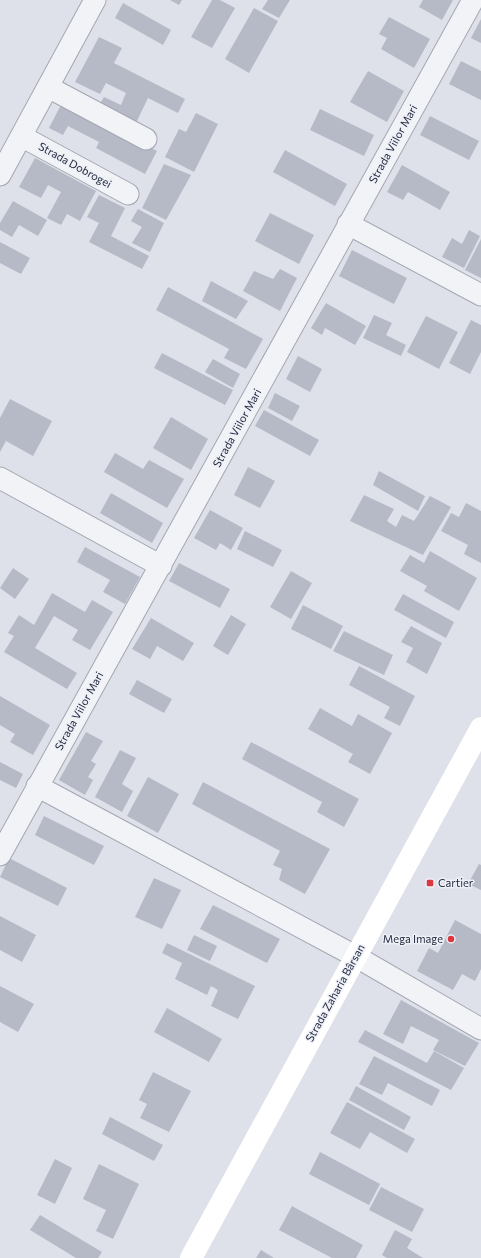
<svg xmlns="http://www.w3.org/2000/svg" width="481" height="1258" viewBox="0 0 481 1258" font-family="Commissioner,sans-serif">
  <rect width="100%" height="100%" fill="#dee1e9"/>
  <path fill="#b5bac6" d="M170,0H182L179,5Z
    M212,0H220L235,8L212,48L191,37Z
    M268,0H290L279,18L262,9Z
    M423,0H453L442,20L419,7Z
    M123,3L171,30L163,45L115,18Z
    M254,8L278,21L249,73L225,59Z
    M389,17L430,39L414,68L381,49L387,38L379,34Z
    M481,19V43L471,38Z
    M99,37L122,48L114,63L185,99L178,113L148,98L135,125L98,107L104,97L121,105L126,93L106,83L100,94L75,82Z
    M461,61L481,71V100L449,84Z
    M368,71L404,91L387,122L350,102Z
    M63,101L157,151L145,174L96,148L99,142L68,126L63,135L49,128Z
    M320,109L374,135L364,156L310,130Z
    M196,113L218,124L194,172L165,157L179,129L186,132Z
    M430,116L479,141L469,160L420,135Z
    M285,150L347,184L335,206L273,172Z
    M35,158L96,191L80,221L67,214L61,225L47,218L61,192L48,185L41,198L19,187Z
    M164,164L191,175L166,220L142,208Z
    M402,165L450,192L440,210L408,192L403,200L387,192Z
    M99,195L125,208L111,236L149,256L142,269L89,242L99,223L87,217Z
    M13,201L47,220L38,236L19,225L12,237L0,230V223Z
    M138,209L164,223L150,252L132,243L142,227L131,221Z
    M270,213L314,235L299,264L255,241Z
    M469,230L480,236L464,268L442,257L452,238L462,244Z
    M481,239V278L465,270Z
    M0,242L30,258L21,274L0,263Z
    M352,250L407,278L394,304L339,276Z
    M280,269L297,278L280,311L243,291L254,271L273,279Z
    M211,281L248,301L236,319L202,301Z
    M168,287L263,339L246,369L224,358L229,349L156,310Z
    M326,303L366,326L355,345L325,328L322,335L311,328Z
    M374,315L392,323L386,335L406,345L401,356L363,338Z
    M426,316L458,332L439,369L407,352Z
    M471,320L481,325V352L470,374L449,363Z
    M162,353L233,390L225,405L154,368Z
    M298,356L322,369L310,392L286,379Z
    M213,359L240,374L233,388L205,372Z
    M275,393L300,406L292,421L268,408Z
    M10,399L52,421L33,456L6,441L0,452V418Z
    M264,410L319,440L310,456L255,426Z
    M171,417L208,439L191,470L153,448Z
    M115,453L143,469L149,460L184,479L167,508L104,472Z
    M248,467L275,481L260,508L234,495Z
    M379,471L425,496L418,511L373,485Z
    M111,493L163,523L152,543L100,513Z
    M364,495L394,509L387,521L396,527L402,515L414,521L430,496L451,507L423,555L350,521Z
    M466,503L481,511V563L464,554L468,545L441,531L451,513L459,517Z
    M210,510L243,528L231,550L220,543L216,550L194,538Z
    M245,531L282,550L273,567L237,549Z
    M85,547L140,577L125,604L103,592L110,580L77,562Z
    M430,551L477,578L459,611L424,591L427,586L400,571L410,555L424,563Z
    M179,563L230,589L220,608L169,581Z
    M13,568L29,579L15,599L0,588Z
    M291,571L312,583L291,619L270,607Z
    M52,593L85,612L92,600L113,612L90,650L72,640L78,630L54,616L35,648L77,673L67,689L4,652L14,636L8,633L19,615L34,625Z
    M403,594L454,622L446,638L394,610Z
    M303,605L343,626L331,649L291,629Z
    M231,615L246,624L228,655L213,646Z
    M151,618L194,643L183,661L157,646L150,659L132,649Z
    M411,626L442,643L427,674L406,662L413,648L401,642Z
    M344,631L393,655L384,675L333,651Z
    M359,666L415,696L400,726L384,718L390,707L349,685Z
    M137,680L172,699L164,713L129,694Z
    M0,696L50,725L33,755L10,742L15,734L0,725Z
    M320,708L352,726L358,714L392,733L370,774L348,762L353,754L308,729Z
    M86,732L103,741L91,761L96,764L88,777L93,780L85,795L59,780Z
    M251,742L359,799L344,827L317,812L322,802L242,759Z
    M120,750L136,758L122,784L133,791L122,812L95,797Z
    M0,762L23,774L16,788L0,780Z
    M148,777L179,794L158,833L127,816Z
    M203,782L330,849L305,894L279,880L282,869L273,865L280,851L192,804Z
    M44,816L104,846L94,865L35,835Z
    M9,858L67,888L58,906L0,877Z
    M479,864L481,865V890L468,884Z
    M154,878L181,890L162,929L135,917Z
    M213,905L280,939L267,963L200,929Z
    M0,916L36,935L22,962L0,950Z
    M455,920L481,934V969L475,981L462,974L453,990L417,971L429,948L438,953Z
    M194,935L217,946L210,961L187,950Z
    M167,943L255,986L238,1019L211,1006L218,990L211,986L207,995L175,979L182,963L162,953Z
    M0,986L34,1004L18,1032L0,1022Z
    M401,1000L479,1043L465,1066L433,1050L439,1040L411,1026L403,1044L383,1034Z
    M167,1008L222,1039L209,1062L154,1032Z
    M365,1030L427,1063L434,1051L464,1068L451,1090L358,1042Z
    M374,1056L440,1090L432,1106L388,1083L382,1095L359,1084Z
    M153,1072L191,1091L169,1132L140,1118L147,1104L139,1100Z
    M356,1086L411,1117L404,1130L349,1100Z
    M347,1102L415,1139L407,1153L370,1132L360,1149L330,1133Z
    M110,1117L163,1145L154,1161L102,1134Z
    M320,1152L380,1184L369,1205L309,1174Z
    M55,1159L72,1168L55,1204L37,1195Z
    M99,1164L139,1184L113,1239L96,1231L106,1210L83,1199Z
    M381,1187L424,1209L412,1232L369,1210Z
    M292,1206L363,1245L356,1258H332L279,1230Z
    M40,1215L102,1252L98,1258H76L30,1230Z
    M395,1230L412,1239L407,1248L423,1258H387L382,1255Z
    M261,1250L274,1258H256Z"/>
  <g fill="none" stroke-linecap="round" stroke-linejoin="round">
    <g stroke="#a3a7b3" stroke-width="23">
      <path id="minor" d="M48,87L146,139
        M21,136L128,194
        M0,175L95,0
        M348,224L481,295
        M0,478L161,566
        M37,786L355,956L481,1029
        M0,855L473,0"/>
    </g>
    <use href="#minor" stroke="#f1f3f7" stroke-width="21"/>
    <path stroke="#fff" stroke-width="22" d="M191,1258L481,728"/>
  </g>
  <g fill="#da373e" stroke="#eef0f7" stroke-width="1.5">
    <rect x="426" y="879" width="8" height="8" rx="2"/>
    <circle cx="451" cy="939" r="4"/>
  </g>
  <g text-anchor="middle" stroke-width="3" stroke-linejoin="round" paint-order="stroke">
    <g font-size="11" fill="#262d41" stroke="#eef0f7">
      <text transform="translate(393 144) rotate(-61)" y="4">Strada Viilor Mari</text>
      <text transform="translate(75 165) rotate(29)" y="4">Strada Dobrogei</text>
      <text transform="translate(237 428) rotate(-61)" y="4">Strada Viilor Mari</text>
      <text transform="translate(79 711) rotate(-61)" y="4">Strada Viilor Mari</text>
      <text transform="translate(335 993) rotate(-61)" y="4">Strada Zaharia Bârsan</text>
    </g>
    <g font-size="11" fill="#262d41" stroke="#eef0f7" text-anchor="start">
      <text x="438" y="887">Cartier</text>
      <text x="443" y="943" text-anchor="end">Mega Image</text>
    </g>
  </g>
</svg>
